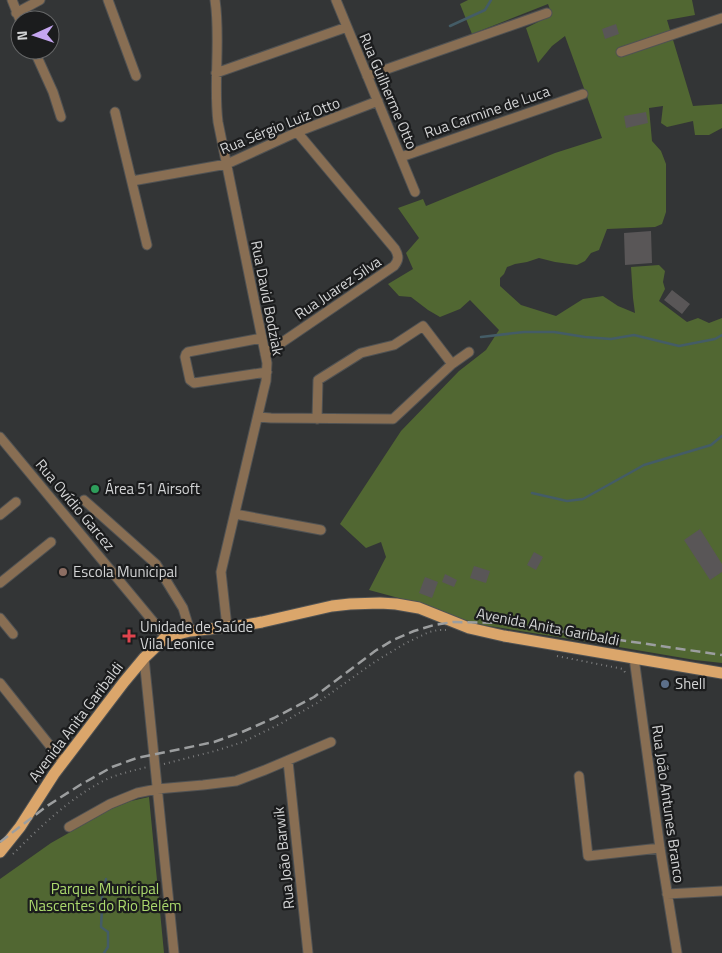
<svg xmlns="http://www.w3.org/2000/svg" width="722" height="953" viewBox="0 0 722 953" font-family="'Titillium Web',sans-serif">
  <rect width="100%" height="100%" fill="#333536"/>
  <path fill="#516732" d="M468,0H692L695,15L667,20L693,106L722,104V128L709,135H695L693,121L667,127L661,123L663,106L649,108L652,141L661,151L666,164V212L662,224L655,227L607,229L599,250L591,253L585,261L577,265L555,262L539,258L527,262L515,264L507,267L504,274L500,278V286L521,305L556,316L583,299L603,296L618,306L635,313L633,298L631,267L659,265L665,271L663,282L665,289L659,301L687,322L698,318L709,323L722,318V663L695,660L613,646L483,625L461,619L406,600L369,590L386,557L381,542L366,548L340,524L401,431L459,371L486,350L499,330L470,300L460,309L440,317L428,310L411,297L399,296L388,284L413,269L406,253L419,238L398,208L423,199L426,206L555,153L602,138L565,36L552,46L538,63L526,28L552,15L548,4L472,34L460,4Z
    M149,797L164,953H0V879L51,843L111,809L131,801Z"/>
  <g fill="none" stroke-linecap="round" stroke-linejoin="round">
    <path stroke="#445c66" stroke-width="2.5" d="M450,26L485,10L491,0
      M481,337L524,332H554L585,337L611,339L634,335L679,346L715,339L722,335
      M532,493L567,501L583,499L644,465L711,445L722,436
      M104,953L108,947V932L101,927L102,909V897L106,879"/>
  </g>
  <path fill="#595657" d="M616,24L619,34L605,39L602,29Z
    M646,112L648,123L626,128L624,116Z
    M651,231L652,263L625,265L624,233Z
    M672,290L690,304L682,314L664,300Z
    M700,529L722,564V572L710,580L684,540Z
    M534,552L543,557L536,570L527,565Z
    M474,566L490,571L486,583L470,578Z
    M445,574L457,580L454,587L442,582Z
    M425,577L438,582L432,598L419,593Z"/>
  <g fill="none" stroke-linecap="round" stroke-linejoin="round">
    <g stroke="#505253" stroke-width="11">
      <path id="minor" d="M12,0L20,20
        M108,0L136,76
        M215,0C221,40 213,82 218,122L267,363L266,381L264,389L221,572L227,627
        M336,0L415,192
        M16,13L40,0
        M34,50L53,92L61,117
        M621,52L722,18
        M216,73L347,27
        M367,76L547,13
        M115,112L147,245
        M401,157L583,94
        M132,181L227,164L297,132L378,101
        M262,338L188,352L186,354L185,357L190,380L194,383L267,372
        M265,354L394,266C399,260 399,256 395,249L297,132
        M258,417L271,418L393,419L452,364L469,352
        M317,419L318,380L361,353L394,345L423,326L452,364
        M0,437L166,637
        M84,500L156,564L183,608L190,631
        M235,514L321,530
        M0,515L16,502
        M0,583L51,542
        M0,618L13,634
        M144,658L174,953
        M634,658L660,848L677,953
        M0,683L63,762
        M288,761L308,953
        M579,776L588,856L660,848
        M69,827L110,804L137,793L157,789L203,785L236,781L265,770L331,742
        M667,894L722,891"/>
    </g>
    <g stroke="#505253" stroke-width="13">
      <path id="major" d="M0,852L20,827L54,774L124,682L144,658L166,637L190,631L246,625L262,622L332,606L350,604L380,603L396,604L419,608L469,628L504,636L722,673"/>
    </g>
    <path stroke="#7d7e7f" stroke-width="2" stroke-dasharray="1 4" stroke-linecap="butt" d="M557,656L623,669L626,674
      M164,764L215,751L243,742L280,724L317,703L376,661L406,643L429,632L438,630H446
      M13,854C40,827 69,799 103,781C117,774 132,771 147,767"/>
    <use href="#minor" stroke="#886e53" stroke-width="9"/>
    <use href="#major" stroke="#dba66b" stroke-width="11"/>
    <path stroke="#9c9e9f" stroke-width="2.5" stroke-dasharray="10 5" stroke-linecap="butt" d="M0,842L47,806L80,785L112,767L137,758L214,742L242,732L274,718L314,697L375,651L393,640L414,631L434,625L453,622L504,623L722,655"/>
  </g>
  <circle fill="#2e9e5b" stroke="#1b1c1d" stroke-width="2" cx="95" cy="489" r="5"/>
  <circle fill="#8d6e63" stroke="#1b1c1d" stroke-width="2" cx="63" cy="572" r="5"/>
  <path fill="#e0444e" stroke="#1b1c1d" stroke-width="2" d="M126.5 628.5h5v5h5v5h-5v5h-5v-5h-5v-5h5z"/>
  <circle fill="#5c6f8a" stroke="#1b1c1d" stroke-width="2" cx="665" cy="684" r="5"/>
  <g text-anchor="middle" stroke-width="4.5" stroke-linejoin="round" paint-order="stroke">
    <g font-size="15" fill="#d3d4d5" stroke="#1b1c1d">
      <text transform="translate(388 91) rotate(67)" y="5">Rua Guilherme Otto</text>
      <text transform="translate(487 112) rotate(-19)" y="5">Rua Carmine de Luca</text>
      <text transform="translate(280 126) rotate(-22)" y="5">Rua Sérgio Luiz Otto</text>
      <text transform="translate(338 288) rotate(-34)" y="5">Rua Juarez Silva</text>
      <text transform="translate(267 298) rotate(79)" y="5">Rua David Bodziak</text>
      <text transform="translate(75 505) rotate(50)" y="5">Rua Ovídio Garcez</text>
      <text transform="translate(548 627) rotate(11)" y="5">Avenida Anita Garibaldi</text>
      <text transform="translate(76 722) rotate(-53)" y="5">Avenida Anita Garibaldi</text>
      <text transform="translate(668 804) rotate(82)" y="5">Rua João Antunes Branco</text>
      <text transform="translate(284 858) rotate(-96)" y="5">Rua João Barwik</text>
    </g>
    <g font-size="15" fill="#d3d4d5" stroke="#1b1c1d" text-anchor="start">
      <text x="105" y="494">Área 51 Airsoft</text>
      <text x="73" y="577">Escola Municipal</text>
      <text x="140" y="632">Unidade de Saúde<tspan x="140" dy="17">Vila Leonice</tspan></text>
      <text x="675" y="689">Shell</text>
    </g>
    <g font-size="15" fill="#abd96d" stroke="#1b1c1d">
      <text x="105" y="894">Parque Municipal<tspan x="105" dy="17">Nascentes do Rio Belém</tspan></text>
    </g>
  </g>
  <g transform="translate(35 35) rotate(267)"><circle r="24" fill="#1b1c1d" stroke="#656667"/>
  <path d="M0-4L9 19L0 12L-9 19Z" fill="#c5a6f0"/>
  <text y="-8" font-size="14" font-weight="bold" text-anchor="middle" fill="#d3d4d5">N</text>
  </g>
</svg>
